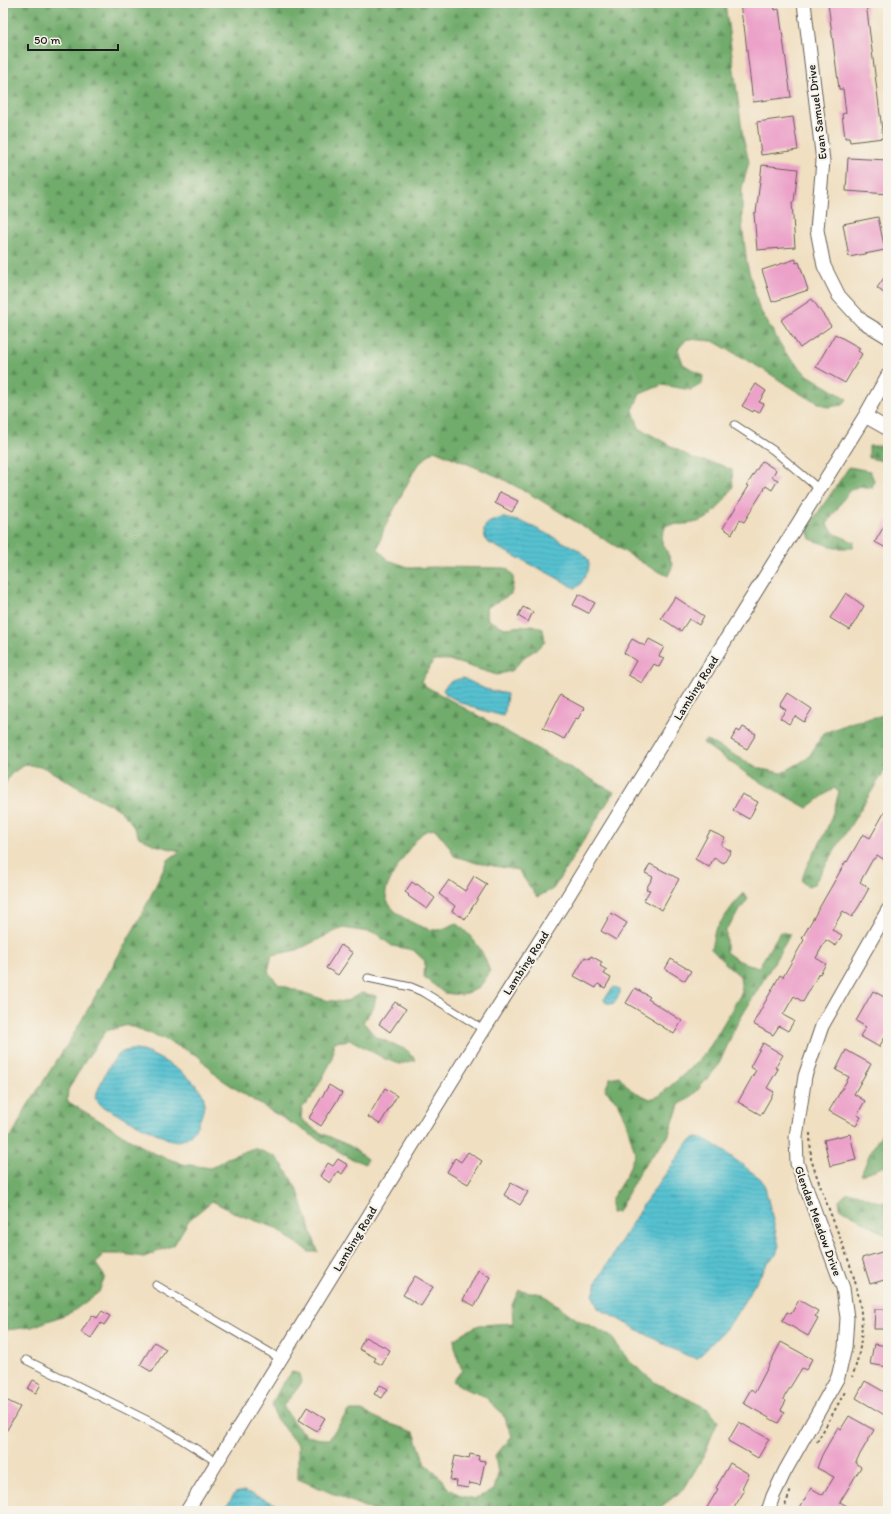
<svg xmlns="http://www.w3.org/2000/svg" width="891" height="1514" viewBox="0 0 891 1514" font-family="Itim,sans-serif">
  <defs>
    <pattern id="forest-firs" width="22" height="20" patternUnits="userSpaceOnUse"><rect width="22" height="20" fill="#71ac6c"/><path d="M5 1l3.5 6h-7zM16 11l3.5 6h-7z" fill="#5c8b58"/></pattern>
    <pattern id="water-rules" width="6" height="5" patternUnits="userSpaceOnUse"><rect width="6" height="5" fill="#56c1d0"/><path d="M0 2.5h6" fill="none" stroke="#4aa5b2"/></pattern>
  </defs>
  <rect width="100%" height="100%" fill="#f7f3e8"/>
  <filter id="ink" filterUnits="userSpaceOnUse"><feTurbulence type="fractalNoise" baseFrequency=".025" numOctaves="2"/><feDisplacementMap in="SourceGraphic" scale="8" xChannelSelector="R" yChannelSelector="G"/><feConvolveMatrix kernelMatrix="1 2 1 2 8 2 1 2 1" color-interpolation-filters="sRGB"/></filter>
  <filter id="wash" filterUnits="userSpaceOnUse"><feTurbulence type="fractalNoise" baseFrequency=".012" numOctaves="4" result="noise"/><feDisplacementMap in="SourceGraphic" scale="16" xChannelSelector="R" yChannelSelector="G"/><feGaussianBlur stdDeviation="0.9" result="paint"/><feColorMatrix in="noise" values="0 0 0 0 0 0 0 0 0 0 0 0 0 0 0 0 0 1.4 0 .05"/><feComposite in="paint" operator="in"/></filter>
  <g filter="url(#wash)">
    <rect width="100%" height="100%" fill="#f0dfc1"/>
    <path fill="url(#forest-firs)" stroke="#466444" d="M3,3H725L743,137L749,162L742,188V224L747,264L759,308L785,352L806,374L847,399L843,405L827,407L799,393L764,370L713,341L687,339L678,349L683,364L703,376L702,384L691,390L662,385L640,394L633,410L639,428L694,459L718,464L732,470L733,487C727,496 714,516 703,520C691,525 678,524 666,525L661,539L673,565L668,576L648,566L537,498L499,477L434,450L416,467L383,531L378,549L388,560L411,568L433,567L506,568C516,576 514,582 511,594L486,608L488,620L505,628L533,625L543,629L545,641L537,649L524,657L513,670L497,675L449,660H434L421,681L427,687L614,792L553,889L537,897L518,870L477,863L454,856L449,846L435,829C432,830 427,830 424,832C414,838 388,880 386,891C382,910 418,928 434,930C441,931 451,925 457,923C474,939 483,949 490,972L479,988L462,995L444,993L424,977L425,961L413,950L392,946L375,933L342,928L297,950L272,955L268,971L278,984L325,1000L345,1002L361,993L376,996L374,1007L363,1022L376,1037L407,1050L416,1060L400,1064L385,1059L351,1040L334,1042L332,1060L311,1099L302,1108L301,1119L317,1131L350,1146L367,1159L365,1164L350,1158L256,1102L218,1077L198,1056L162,1038L128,1025L106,1031L85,1061L68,1090L67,1101L153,1153L183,1164L211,1168L227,1158L254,1148L276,1157L284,1167L298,1191L318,1252H309L276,1228L237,1214L212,1201L189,1220L174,1245L144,1257L122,1254H103L96,1264L105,1277L99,1292L72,1312L32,1327L6,1330L3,1333V1143L13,1134L26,1108L72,1037L140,918L168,860L180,851L155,845L139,837L130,821L118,809L84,791L45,768L25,764L10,775L3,788Z
      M869,446H885L888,447V462L869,458Z
      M849,467L870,471L874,480L872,488L859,486L849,491L827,524L835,534L854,542L853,548H835L810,539L807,529Z
      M884,715L888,718V765L814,884L808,886L802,882C804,865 816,852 823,837C830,823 835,807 839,792L834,788L807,808L750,776L703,743L706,740L761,769L782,773L808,758L824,733L853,722Z
      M744,893L748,899L726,930V952L737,960L758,968L780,932L790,934L786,942L736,1026L718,1066L695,1093L679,1105L668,1137L641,1169L618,1212L611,1213V1200L627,1174L635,1153L626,1121L619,1104L605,1090L610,1078L619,1076L631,1090L650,1099L659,1096L691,1068L708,1050L742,992L740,976L726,964L711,949L715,930L734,904Z
      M888,1123V1165L861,1175L870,1153Z
      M846,1193H856L875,1201L888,1203V1236L840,1208L839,1200Z
      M519,1290L542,1294L578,1320L610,1335L629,1361L656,1383L708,1409L718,1421L703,1457L684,1489L662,1506L659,1511H374L298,1479V1446L275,1417L272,1404L280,1388L292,1372L300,1374L302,1382L294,1393L283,1406C296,1426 302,1440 329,1439L348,1411H362L388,1423L414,1432L425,1463L439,1476L448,1488L462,1496L474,1499L494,1490L498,1474L495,1456L512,1436L502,1413L484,1396L465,1389L453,1381L462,1370L456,1354L454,1340L465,1332L479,1325L513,1323L512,1305Z"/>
    <path fill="url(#water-rules)" stroke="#396e76" d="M882,3H888V45Z
      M504,518L522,522L535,528L577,549L584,555L588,559L589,565L588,571L580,585L575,588L548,573L487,542C479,525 488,521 504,518Z
      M463,678L485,689L507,694L505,711L503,716L478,709L460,702L447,695L443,690C447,682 454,680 463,678Z
      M614,987L620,989V993L614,1003L610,1004L605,1002L604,999Z
      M130,1050C135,1050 141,1050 145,1052C162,1058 196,1079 203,1095C208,1107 196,1133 186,1138C180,1142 175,1141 168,1139L103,1107L95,1098C99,1086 110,1060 121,1053C123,1051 127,1051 130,1050Z
      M696,1137L705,1139L721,1149L761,1179L765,1187L779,1246L776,1255L769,1261L730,1324L698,1358L688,1356L669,1347L598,1308L593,1296L597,1281L643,1205L688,1143Z
      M244,1491L293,1511H223L235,1493Z"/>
    <g id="blocks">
      <path fill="#eca1c9" d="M740,3H774L775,10L779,9L791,97L753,102L744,25H743Z
        M828,3H866L883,138L850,142L849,138H845L842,114L846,113L843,89H839Z
        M793,117L798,150L761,155L757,122Z
        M848,158L888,160V194L846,191Z
        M762,165L798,169L794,202H792L795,247L757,250L754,213H756Z
        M878,217L885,250L849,257L843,224Z
        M796,259V263L799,262L808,290L772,302L762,270Z
        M888,272V296L877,288Z
        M812,299L831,326L800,348L781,320Z
        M835,334L860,348L858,351L862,354L845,383L816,367Z
        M756,384L766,391L759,402L764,404L759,413L754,410L753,412L742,406Z
        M762,461L776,470L772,477L778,480L772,490L766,486L744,522L740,520L732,534L723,528L749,486L747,485Z
        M500,492L518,501L512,512L495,503Z
        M888,519V549L875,542Z
        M846,593L864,606L850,630L830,618Z
        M579,594L595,603L589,613H588L573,605Z
        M675,597L704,616L699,625L689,619L681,631L661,618Z
        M523,607L533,612L528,622L518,616Z
        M632,639L645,646L649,639L664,647L659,656L664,658L659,667L654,664L642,683L628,675L636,661L624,653Z
        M788,693L812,709L804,722L795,716L789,724L780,718L786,710L780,706Z
        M560,695L584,708L578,719L576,718L564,739L543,728Z
        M743,727L756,734L747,749L731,740L737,730L740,732Z
        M742,794L758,802L749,819L733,810Z
        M888,806V862L877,855L874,859H873L860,882L869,888L859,906L852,917L843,911L832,930L842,935L836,946L826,940L816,958L826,964L820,974L819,973L803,1002L794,996L783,1015L794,1021L788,1031L779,1026L773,1035L753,1024L780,975L783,977L804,940L802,938L846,861L847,862L863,834L870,838Z
        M710,831L725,838L721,845L731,851L724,863L714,858L709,867L695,859Z
        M650,864L679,879L662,910L644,900L650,890L646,889L653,877L645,873Z
        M474,876L487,884L465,919L452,911L455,906L439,894L449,880L465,891Z
        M412,882L416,885L417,884L435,898L427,909L408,896L409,895L405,892Z
        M611,913L627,923L616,940L601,931Z
        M341,945L353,953L338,975L326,968Z
        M591,956L602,962L600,966L607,970L604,974L611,978L605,988L598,984L596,988L574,976L585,957L589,959Z
        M671,959L691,971L685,981L665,969Z
        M635,988L650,997L648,999L682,1021L674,1034L652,1020L653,1019L626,1003Z
        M873,991L888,999V1032L879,1047L860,1036L866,1027L856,1021Z
        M395,1002L406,1009L390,1032L379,1024Z
        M763,1043L783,1055L775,1068L778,1069L767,1088L774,1092L761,1115L738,1102L756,1070L750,1067Z
        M846,1050L871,1064L854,1094L865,1101L857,1115L861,1117L856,1126L829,1111L849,1077L836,1070Z
        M329,1085L342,1093L321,1126L309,1118Z
        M385,1088L397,1096L380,1124L368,1117Z
        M850,1134L856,1160L830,1166L824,1140Z
        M468,1152L482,1161L468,1184L447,1172L455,1158L461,1162Z
        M338,1159L348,1165L342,1174L338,1171L330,1183L320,1176L328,1163L333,1166Z
        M511,1183L528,1192L520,1205L504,1195Z
        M888,1250V1279L870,1284L862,1258Z
        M478,1270L490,1277L475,1306L463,1300Z
        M415,1276L433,1287L421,1306L403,1295Z
        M799,1300L818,1311L815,1316L818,1318L808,1336L782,1321L787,1312L791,1314Z
        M875,1309H888V1329H874Z
        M102,1311L110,1316L104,1325L101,1323L91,1338L81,1332L92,1315L97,1318Z
        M365,1337L390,1350L382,1365L374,1361L376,1358L359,1349Z
        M154,1342L166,1349L152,1372L140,1365Z
        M781,1342L812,1359L806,1370L802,1368L783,1399L786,1401L781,1410L785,1412L778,1423L743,1403L751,1389L755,1392Z
        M874,1344L888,1346V1367L870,1364Z
        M33,1380L41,1384L36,1393L28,1389Z
        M865,1381L888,1394V1417L856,1398Z
        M380,1385L388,1389L382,1398L374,1394Z
        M6,1400L20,1407L3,1437V1406Z
        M307,1407L325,1418L317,1431L299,1420Z
        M849,1416L874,1430L855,1463L861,1467L840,1502L856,1511H798L811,1488L823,1495L834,1477L817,1468L822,1455L838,1427L841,1429Z
        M739,1422L769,1439L758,1458L728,1441Z
        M470,1454L479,1456L478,1460L485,1461L480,1485L469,1483L468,1488L456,1486L457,1481L450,1480L455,1456L469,1459Z
        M730,1463L749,1474L742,1488L745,1490L732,1511H705L718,1489L716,1488Z"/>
    </g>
  </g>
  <g filter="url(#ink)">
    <use href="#blocks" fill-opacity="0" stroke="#666056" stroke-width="1"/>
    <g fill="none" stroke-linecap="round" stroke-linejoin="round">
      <g stroke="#666056" stroke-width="9">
        <path id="service" d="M735,425L773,450L819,489
          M368,978L411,987L425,993L483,1029
          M156,1285L281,1359
          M26,1360L163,1428L217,1462"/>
      </g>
      <g stroke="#666056" stroke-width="15">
        <path id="minor" d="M804,3L823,161L817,230L824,266L839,296L862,321L888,337
          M865,416L888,429
          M187,1511L469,1053L565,901L710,665L865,416L888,375
          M768,1511L773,1496L785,1471L838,1377L845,1348L847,1318L843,1288L797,1163L796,1137L805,1076L822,1026L888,910"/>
      </g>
      <path stroke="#666056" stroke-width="2" stroke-dasharray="3 3" stroke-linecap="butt" d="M810,1133L811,1159L816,1174C824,1196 832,1218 841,1240C859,1288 871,1326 852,1377
        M817,1442L846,1390
        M783,1511L791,1490"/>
      <use href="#service" stroke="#fff" stroke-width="7"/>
      <use href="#minor" stroke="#fff" stroke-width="13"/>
    </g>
  </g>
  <g text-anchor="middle" stroke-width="4" stroke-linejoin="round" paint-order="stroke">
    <g font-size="12" fill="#1c1c1c" stroke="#f7f3e8">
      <text transform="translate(817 112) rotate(-97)" y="4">Evan Samuel Drive</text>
      <text transform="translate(696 688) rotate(-58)" y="4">Lambing Road</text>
      <text transform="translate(526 963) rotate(-57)" y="4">Lambing Road</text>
      <text transform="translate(818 1221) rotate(70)" y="4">Glendas Meadow Drive</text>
      <text transform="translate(355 1239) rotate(-59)" y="4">Lambing Road</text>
    </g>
  </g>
  <rect width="891" height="1514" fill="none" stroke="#f7f3e8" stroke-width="16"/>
  <path d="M28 44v6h90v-6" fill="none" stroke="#1c1c1c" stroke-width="2"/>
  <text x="34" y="44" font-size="12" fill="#1c1c1c" stroke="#f7f3e8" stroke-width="3" paint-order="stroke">50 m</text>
</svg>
